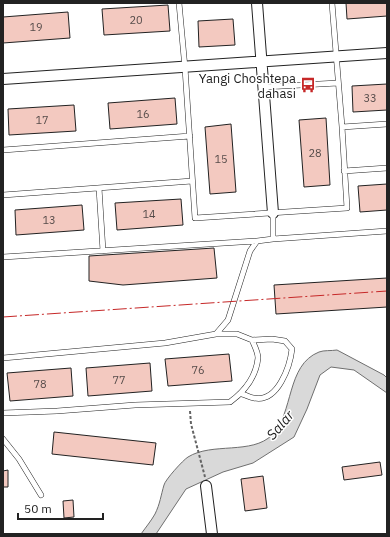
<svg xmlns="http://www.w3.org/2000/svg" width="390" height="537" viewBox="0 0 390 537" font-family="'IBM Plex Sans',sans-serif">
  <rect width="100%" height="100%" fill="#fff"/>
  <path fill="#d9d9d9" stroke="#6f6f6f" d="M337,350L384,375L387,378V393L354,370L331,367L320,375L307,409L294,437L253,463L223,472L186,489L156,534H141C146,527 151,521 155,514C160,504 161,495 164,485C165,480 183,460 188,457C212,442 252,455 272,435C294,413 286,365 319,352C324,350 331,351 337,350Z"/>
  <path fill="#f3c9c0" stroke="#222" d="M346,3H387V16L347,19Z
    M168,5L170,31L104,35L102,9Z
    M68,12L70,38L3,43V17Z
    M233,19L235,45L199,47L198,21Z
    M387,84V110L353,112L352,86Z
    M175,98L177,124L110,129L108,103Z
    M74,105L76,131L9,135L8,109Z
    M326,118L330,185L304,187L299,120Z
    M231,124L236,192L210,194L205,127Z
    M387,184V210L360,212L358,186Z
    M181,199L183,225L117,230L115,203Z
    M82,205L84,230L16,235L15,210Z
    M214,248L217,278L123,285L89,281V256Z
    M387,278V307L276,314L274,285Z
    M229,354L232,381L168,386L165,359Z
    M150,363L152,391L88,396L86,368Z
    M71,368L73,396L10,401L7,373Z
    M54,432L156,443L153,465L52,454Z
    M380,462L382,475L344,480L342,467Z
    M8,470V487H3V471Z
    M263,476L267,508L245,511L241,479Z
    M73,500L74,517L64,518L63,501Z"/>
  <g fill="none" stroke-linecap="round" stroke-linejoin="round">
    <g stroke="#222" stroke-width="6">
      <path id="service" d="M179,3L185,68L195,218L347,208L342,127L387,124
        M332,3L342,127
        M264,87L338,83
        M3,150L190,136
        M344,171L387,168
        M99,188L103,251
        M3,195L192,181
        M273,213V239L387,231
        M3,257L257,241
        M3,358L165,343L216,334L228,320L250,251L257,241L273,239
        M242,394C246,395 250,398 254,398C278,403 290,366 292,349L285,341L272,339L252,340
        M3,413L57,411L135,405L230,402C245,391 256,377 258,358C258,352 254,345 252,340L237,334H216
        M3,439L19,459L41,495"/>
    </g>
    <g stroke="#222" stroke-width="12">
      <path id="minor" d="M257,3L273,213
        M3,79L387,53
        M206,486L212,534"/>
    </g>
    <path stroke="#646464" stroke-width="2" stroke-dasharray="3 2" stroke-linecap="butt" d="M190,411L191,424L205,477"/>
    <use href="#service" stroke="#fff" stroke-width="5"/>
    <use href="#minor" stroke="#fff" stroke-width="10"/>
    <path stroke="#c62828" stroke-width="1" stroke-dasharray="14 3 2 3" stroke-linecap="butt" d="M3,317L387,291"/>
  </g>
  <defs>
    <g id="bus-bare" transform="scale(1.2)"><path d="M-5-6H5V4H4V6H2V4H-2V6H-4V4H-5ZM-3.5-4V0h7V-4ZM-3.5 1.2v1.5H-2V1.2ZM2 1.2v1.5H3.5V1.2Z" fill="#c62828" stroke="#fff" stroke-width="2.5" paint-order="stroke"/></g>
  </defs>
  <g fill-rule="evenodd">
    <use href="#bus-bare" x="308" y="85"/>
  </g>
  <g text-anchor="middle" stroke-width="3" stroke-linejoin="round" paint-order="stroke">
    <g font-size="11" fill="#564c4a">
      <text x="136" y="24">20</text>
      <text x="36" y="31">19</text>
      <text x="370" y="102">33</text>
      <text x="143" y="118">16</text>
      <text x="42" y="124">17</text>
      <text x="315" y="157">28</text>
      <text x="221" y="163">15</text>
      <text x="149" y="218">14</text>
      <text x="49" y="224">13</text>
      <text x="198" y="374">76</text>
      <text x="119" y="384">77</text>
      <text x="40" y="388">78</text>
    </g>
    <g font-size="13" fill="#222" stroke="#fff" text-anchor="end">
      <text x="296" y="83">Yangi Choshtepa<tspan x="296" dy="15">dahasi</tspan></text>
    </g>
    <g font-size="14" font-style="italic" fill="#222" stroke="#fff">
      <text transform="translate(280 425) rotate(-49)" y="5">Salar</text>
    </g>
  </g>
  <rect width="390" height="537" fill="none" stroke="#222222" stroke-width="8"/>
  <path d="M18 513v6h85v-6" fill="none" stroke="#222222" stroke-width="2"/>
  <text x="24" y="513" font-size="12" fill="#222222" stroke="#ffffff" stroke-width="3" paint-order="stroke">50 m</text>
</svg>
